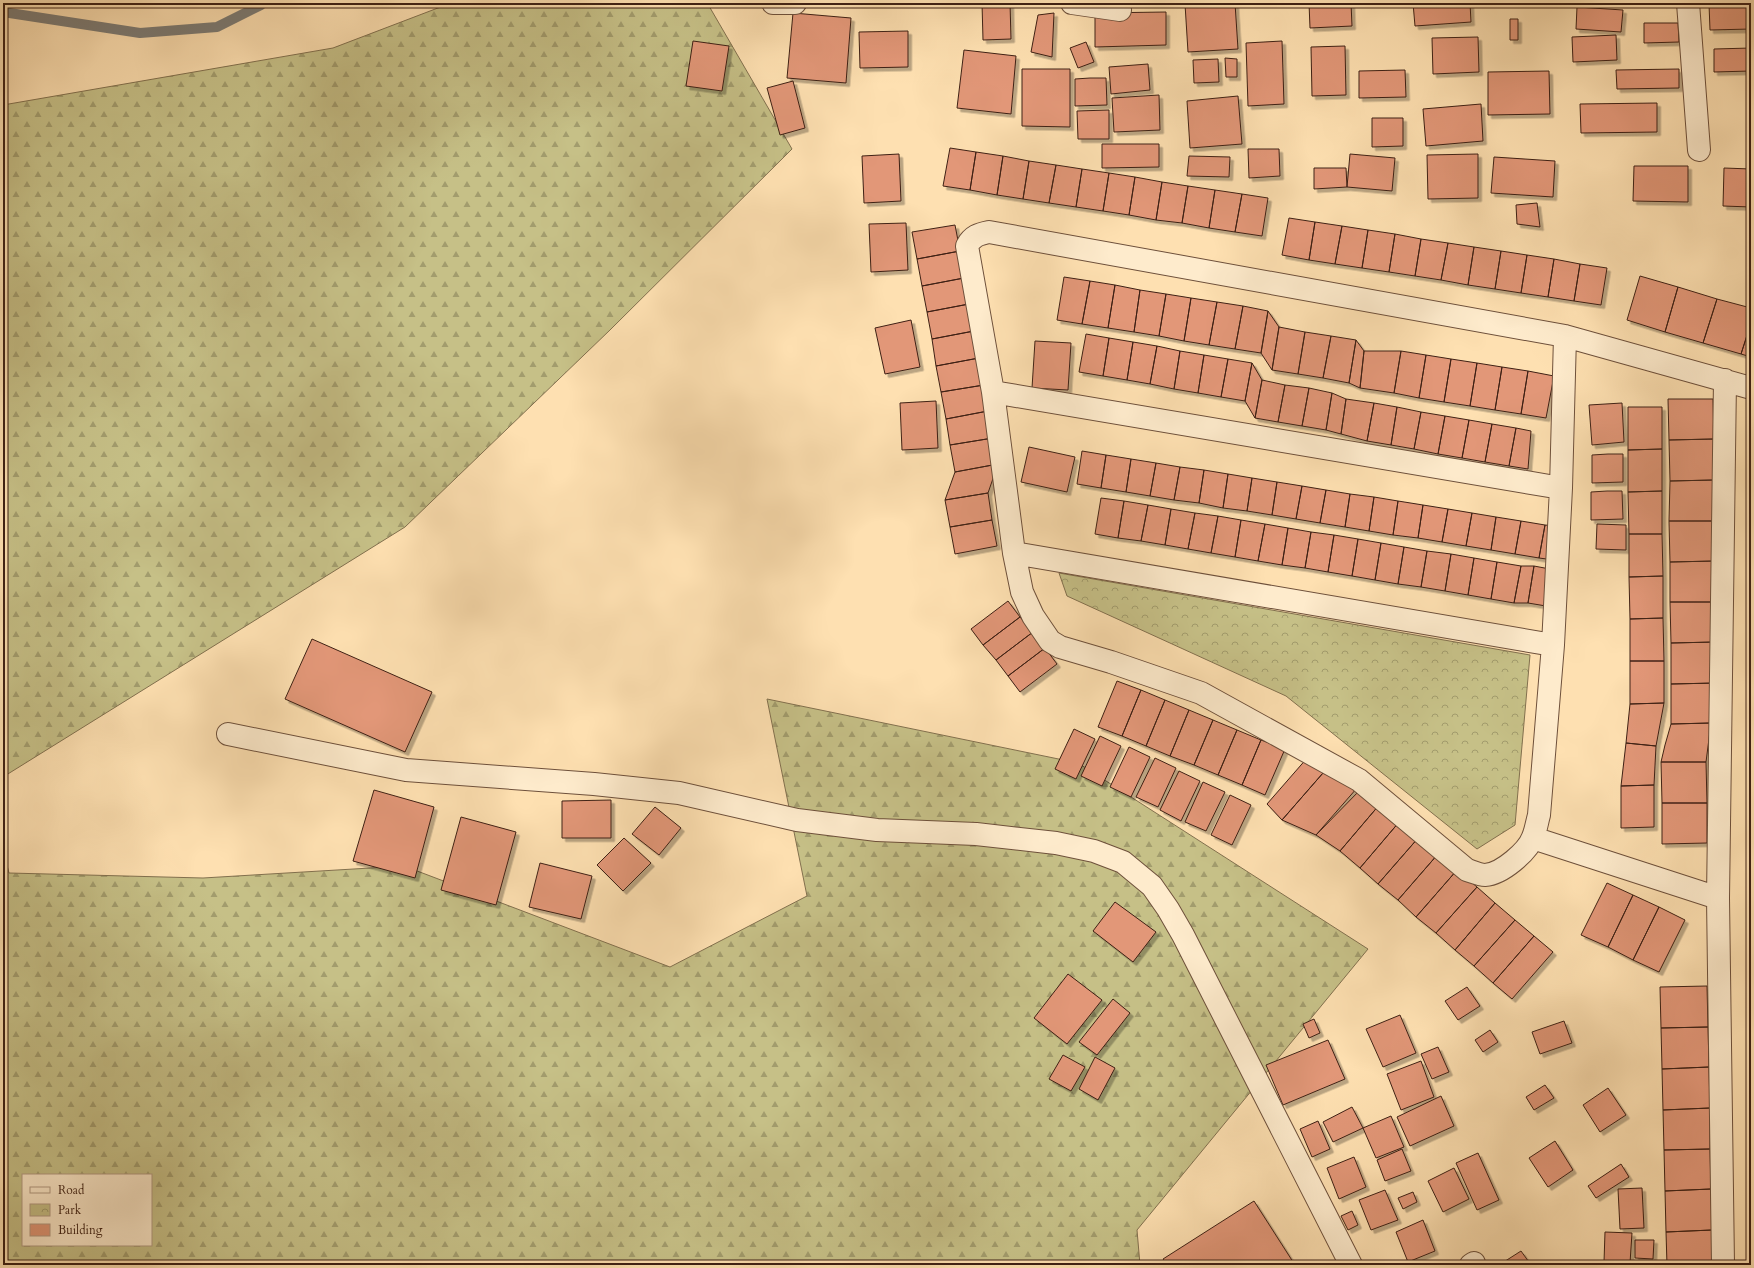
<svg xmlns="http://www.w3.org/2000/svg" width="1754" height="1268" viewBox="0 0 1754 1268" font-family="Cardo,serif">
  <defs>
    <pattern id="forest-firs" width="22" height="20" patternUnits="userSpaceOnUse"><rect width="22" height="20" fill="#c6c087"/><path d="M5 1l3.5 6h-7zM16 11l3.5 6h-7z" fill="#a29c6d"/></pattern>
    <pattern id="park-crowns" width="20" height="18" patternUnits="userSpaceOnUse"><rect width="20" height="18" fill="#c6c087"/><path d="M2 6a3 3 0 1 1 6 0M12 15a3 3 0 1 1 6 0" fill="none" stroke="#a29c6d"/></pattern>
    <filter id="shadow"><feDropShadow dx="3.5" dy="3.5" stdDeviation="0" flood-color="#0004"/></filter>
  </defs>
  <rect width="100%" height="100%" fill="#fee0b1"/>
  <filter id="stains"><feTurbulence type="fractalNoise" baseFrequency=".005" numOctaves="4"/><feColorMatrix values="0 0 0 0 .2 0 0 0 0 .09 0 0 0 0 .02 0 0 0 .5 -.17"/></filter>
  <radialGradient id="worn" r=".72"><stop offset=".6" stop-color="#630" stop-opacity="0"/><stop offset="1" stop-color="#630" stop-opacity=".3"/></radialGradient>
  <path fill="url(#forest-firs)" stroke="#82704e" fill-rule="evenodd" d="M451,3H695L709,6L792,149L610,330L405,527L3,777V105L333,48Z
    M767,699L1078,763L1368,949L1137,1230L1140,1265H3V850L9,873L203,878L404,866L670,967L807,896ZM23,1175H151V1245H23Z"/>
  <path fill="url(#park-crowns)" stroke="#82704e" d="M1059,573L1530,655L1515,825L1477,849L1286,696L1067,596Z"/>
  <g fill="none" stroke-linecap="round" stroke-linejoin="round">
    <path stroke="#7c7c76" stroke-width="10" d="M3,12L140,33L217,27L261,5"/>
  </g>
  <path fill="#e29778" stroke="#3e2014" filter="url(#shadow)" d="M982,3H1010L1011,39L983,40Z
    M1199,3H1235L1238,49L1188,52L1185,4Z
    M1309,3H1351L1352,26L1310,28Z
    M1413,3H1470L1471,22L1415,26Z
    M1751,3V29L1710,30L1709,4Z
    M1577,7L1623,10L1621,32L1576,29Z
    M1166,12V45L1095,47V13Z
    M793,13L851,18L846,83L787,78Z
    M1054,13L1052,57L1031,52L1038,15Z
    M1510,19H1518V40H1510Z
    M1644,23H1678L1679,42L1644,43Z
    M908,31V67L860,68L859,32Z
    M1616,35L1617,60L1573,62L1572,37Z
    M1478,37L1479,72L1433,74L1432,38Z
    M693,41L729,46L722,91L686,86Z
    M1282,41L1284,104L1248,106L1246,43Z
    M1086,42L1094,62L1078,68L1070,48Z
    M1345,46L1346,95L1312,96L1311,47Z
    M1751,48V71L1714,72V49Z
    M964,50L1016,56L1011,114L957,108Z
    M1225,58L1237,59V77H1226Z
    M1218,59L1219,82L1194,83L1193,60Z
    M1148,64L1150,90L1111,94L1109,67Z
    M1022,69H1070V127L1022,126Z
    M1679,69V88L1617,89L1616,70Z
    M1405,70L1406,97L1359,98V71Z
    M1549,71L1550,114L1488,115V72Z
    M1090,78H1106L1107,105L1075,106V79Z
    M793,81L805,128L780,135L767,88Z
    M1159,95L1160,130L1114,132L1112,98Z
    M1238,96L1242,144L1190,148L1187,101Z
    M1657,103V132L1581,133L1580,104Z
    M1481,104L1483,141L1426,146L1423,109Z
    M1109,110V139H1078L1077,111Z
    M1372,118H1403V146L1372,147Z
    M1102,144H1159V167L1102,168Z
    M950,148L976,152L970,190L943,186Z
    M1248,149H1279L1280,176L1249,178Z
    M976,152L1003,156L997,195L970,190Z
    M899,154L901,201L864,203L862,156Z
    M1350,154L1395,158L1392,191L1347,187Z
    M1478,154V198L1428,199L1427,155Z
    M1003,156L1029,161L1023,199L997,195Z
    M1189,156L1230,157L1229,177L1187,176Z
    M1494,157L1555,161L1553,197L1491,193Z
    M1029,161L1056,165L1049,203L1023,199Z
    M1056,165L1082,169L1076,207L1049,203Z
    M1634,166H1688V202L1633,201Z
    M1314,168H1346L1347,187L1314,189Z
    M1724,168L1751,169V207L1723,206Z
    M1082,169L1109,173L1103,211L1076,207Z
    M1109,173L1135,177L1129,215L1103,211Z
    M1135,177L1162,182L1156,220L1129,215Z
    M1162,182L1188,186L1182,223L1156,220Z
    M1188,186L1215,190L1209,228L1182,223Z
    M1215,190L1242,194L1235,232L1209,228Z
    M1242,194L1268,198L1262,236L1235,232Z
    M1537,203L1540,227L1517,224L1516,205Z
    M1289,218L1315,222L1309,260L1282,255Z
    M1315,222L1342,226L1335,264L1309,260Z
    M906,223L908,270L871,272L869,224Z
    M955,225L960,251L917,259L912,232Z
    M1342,226L1368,230L1362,268L1335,264Z
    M1368,230L1395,234L1389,272L1362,268Z
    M1395,234L1421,239L1415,276L1389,272Z
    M1421,239L1448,243L1441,280L1415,276Z
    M1448,243L1474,247L1468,285L1441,280Z
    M1474,247L1501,251L1495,289L1468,285Z
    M960,251L964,278L922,286L917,259Z
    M1501,251L1527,255L1521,293L1495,289Z
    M1527,255L1554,259L1548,297L1521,293Z
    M1554,259L1580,264L1574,301L1548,297Z
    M1580,264L1607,268L1601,305L1574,301Z
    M1640,276L1678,287L1665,332L1627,320Z
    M1064,277L1090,281L1082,324L1057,320Z
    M964,278L969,304L927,312L922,286Z
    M1090,281L1115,285L1108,328L1082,324Z
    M1115,285L1140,290L1134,332L1108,328Z
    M1678,287L1717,299L1703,343L1665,332Z
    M1140,290L1166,294L1159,336L1134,332Z
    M1166,294L1191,298L1184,341L1159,336Z
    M1191,298L1217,302L1209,345L1184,341Z
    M1717,299L1751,308V323L1741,354L1703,343Z
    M1217,302L1243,306L1235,349L1209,345Z
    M969,304L974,331L932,339L927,312Z
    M1243,306L1268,311L1261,353L1235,349Z
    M1268,311L1279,327L1272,370L1261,353Z
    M911,320L920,367L885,374L875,328Z
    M1751,323V357L1741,354Z
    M1279,327L1305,332L1298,374L1272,370Z
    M974,331L979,358L936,366L932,339Z
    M1305,332L1331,336L1323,378L1298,374Z
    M1086,334L1109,338L1103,376L1079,372Z
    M1331,336L1356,340L1349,383L1323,378Z
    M1109,338L1133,342L1127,380L1103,376Z
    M1356,340L1364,351L1360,388L1349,383Z
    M1035,341L1071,343L1068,390L1032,388Z
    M1133,342L1157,346L1150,384L1127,380Z
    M1157,346L1180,351L1174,389L1150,384Z
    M1180,351L1204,355L1198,393L1174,389Z
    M1364,351H1401L1394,393L1360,388Z
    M1401,351L1426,355L1419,398L1394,393Z
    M1204,355L1228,359L1221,397L1198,393Z
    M1426,355L1451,359L1444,402L1419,398Z
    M979,358L984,385L941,392L936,366Z
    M1228,359L1252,363L1245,401L1221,397Z
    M1451,359L1477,363L1470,406L1444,402Z
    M1252,363L1262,380L1255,418L1245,401Z
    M1477,363L1502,367L1495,410L1470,406Z
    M1502,367L1528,371L1521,414L1495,410Z
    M1528,371L1554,376L1546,418L1521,414Z
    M1262,380L1285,385L1278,422L1255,418Z
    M984,385L988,411L946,419L941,392Z
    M1285,385L1309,388L1302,426L1278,422Z
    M1309,388L1332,393L1326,430L1302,426Z
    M1332,393L1346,399L1341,434L1326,430Z
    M1346,399L1374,403L1367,441L1341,434Z
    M1668,399H1713L1714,439L1669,440Z
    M936,401L938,448L902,450L900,403Z
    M1374,403L1397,407L1391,445L1367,441Z
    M1622,403L1624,442L1592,445L1589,405Z
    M1397,407L1421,412L1414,449L1391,445Z
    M1628,407H1662V449L1628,450Z
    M988,411L993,438L950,445L946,419Z
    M1421,412L1445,416L1438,454L1414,449Z
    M1445,416L1469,420L1462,458L1438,454Z
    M1469,420L1492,424L1485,462L1462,458Z
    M1492,424L1516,428L1509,466L1485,462Z
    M1516,428L1531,431L1528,469L1509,466Z
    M993,438L998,464L955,472L950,445Z
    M1714,439V480L1670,481L1669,440Z
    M1029,447L1075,457L1067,492L1021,482Z
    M1662,449V491L1628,492V450Z
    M1082,451L1106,455L1101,488L1077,484Z
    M1608,454H1623V482L1592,483V455Z
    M1106,455L1131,459L1126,492L1101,488Z
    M1131,459L1156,463L1150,496L1126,492Z
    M1156,463L1180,467L1174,500L1150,496Z
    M998,464L988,493L945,500L955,472Z
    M1180,467L1204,470L1199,503L1174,500Z
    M1204,470L1228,474L1223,508L1199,503Z
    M1228,474L1252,478L1247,511L1223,508Z
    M1252,478L1277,482L1272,515L1247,511Z
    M1714,480V521H1669L1670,481Z
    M1277,482L1302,486L1296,519L1272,515Z
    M1302,486L1326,490L1320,523L1296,519Z
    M1326,490L1350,494L1345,527L1320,523Z
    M1607,491H1622L1623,519L1591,520V492Z
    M1662,491V534H1629L1628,492Z
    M988,493L992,520L950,527L945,500Z
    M1350,494L1374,497L1369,531L1345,527Z
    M1374,497L1398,501L1393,535L1369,531Z
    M1101,498L1124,501L1118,538L1095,534Z
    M1124,501L1148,505L1141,541L1118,538Z
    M1398,501L1423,505L1418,538L1393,535Z
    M1148,505L1171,509L1165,545L1141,541Z
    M1423,505L1448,509L1442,542L1418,538Z
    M1171,509L1195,513L1188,549L1165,545Z
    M1448,509L1472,513L1466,546L1442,542Z
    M1195,513L1218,516L1211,553L1188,549Z
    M1472,513L1496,517L1491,550L1466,546Z
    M1218,516L1241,520L1235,557L1211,553Z
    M1496,517L1521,521L1515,554L1491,550Z
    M992,520L997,546L955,554L950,527Z
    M1241,520L1265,524L1258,561L1235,557Z
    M1521,521L1545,525L1539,558L1515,554Z
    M1669,521H1714L1715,561L1670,562Z
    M1265,524L1288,528L1282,565L1258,561Z
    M1597,524L1626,525V550L1596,549Z
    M1545,525L1555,526L1554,560L1539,558Z
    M1288,528L1311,532L1305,568L1282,565Z
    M1311,532L1334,535L1328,572L1305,568Z
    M1629,534H1662L1663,576L1629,577Z
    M1334,535L1358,539L1352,576L1328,572Z
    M1358,539L1381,543L1375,580L1352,576Z
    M1381,543L1404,547L1398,584L1375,580Z
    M1404,547L1427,551L1421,587L1398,584Z
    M1427,551L1451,554L1445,591L1421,587Z
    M1451,554L1474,558L1468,595L1445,591Z
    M1474,558L1497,562L1491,599L1468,595Z
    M1715,561V602H1670V562Z
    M1497,562L1521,566L1514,603L1491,599Z
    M1521,566H1534L1528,603H1514Z
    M1534,566L1555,570L1552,607L1528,603Z
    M1663,576V618L1630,619L1629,577Z
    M1008,601L1020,617L983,645L971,629Z
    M1670,602H1715V642L1671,643Z
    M1020,617L1033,632L996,660L983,645Z
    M1663,618L1664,661H1630V619Z
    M1033,632L1045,648L1008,676L996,660Z
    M312,639L432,692L405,752L285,699Z
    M1715,642L1716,683L1671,684V643Z
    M1045,648L1057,664L1020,692L1008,676Z
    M1630,661H1664V703L1630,704Z
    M1117,681L1141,690L1122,736L1098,727Z
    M1716,683L1711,723L1671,724V684Z
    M1141,690L1165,700L1146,746L1122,736Z
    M1165,700L1189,710L1170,756L1146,746Z
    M1664,703L1656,746L1626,743L1630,704Z
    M1189,710L1213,720L1194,765L1170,756Z
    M1213,720L1237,730L1218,775L1194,765Z
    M1711,723L1706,762H1661L1665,745L1671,724Z
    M1074,729L1095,739L1076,779L1055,769Z
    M1237,730L1261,740L1242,785L1218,775Z
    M1100,736L1121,746L1102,786L1081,776Z
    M1261,740L1285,749L1265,795L1242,785Z
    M1626,743L1656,746L1654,785L1621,786Z
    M1129,747L1150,757L1131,797L1110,787Z
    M1308,757L1323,773L1282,820L1267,804Z
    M1155,758L1176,768L1158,807L1136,797Z
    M1661,762H1706L1707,803H1662Z
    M1179,771L1200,781L1181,821L1160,810Z
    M1323,773L1357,788L1316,835L1282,820Z
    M1203,782L1225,792L1206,831L1185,822Z
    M1654,785V827L1621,828V786Z
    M1362,788L1380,804L1340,851L1316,835Z
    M374,790L434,807L415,878L353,861Z
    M1230,795L1251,805L1232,845L1211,835Z
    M611,800V838H562V801Z
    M1662,803H1707V843L1662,844Z
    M1380,804L1400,821L1360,868L1340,851Z
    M655,807L681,828L659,855L632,834Z
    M461,817L516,832L496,905L441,890Z
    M1400,821L1419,837L1378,884L1360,868Z
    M1419,837L1438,854L1398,900L1378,884Z
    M624,838L651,863L623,891L597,865Z
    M1438,854L1457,870L1416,917L1398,900Z
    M540,863L592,876L581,919L529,907Z
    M1457,870L1477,887L1436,933L1416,917Z
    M1607,883L1633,895L1608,947L1581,935Z
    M1477,887L1495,903L1455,950L1436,933Z
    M1633,895L1659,907L1633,960L1608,947Z
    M1115,902L1156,932L1133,962L1093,931Z
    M1495,903L1515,920L1474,966L1455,950Z
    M1659,907L1685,920L1659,972L1633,960Z
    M1515,920L1534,936L1493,983L1474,966Z
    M1534,936L1553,952L1512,999L1493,983Z
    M1068,974L1102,1000L1067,1044L1034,1018Z
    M1707,986L1708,1027L1661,1028L1660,987Z
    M1467,987L1480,1006L1458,1020L1445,1001Z
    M1113,999L1130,1013L1097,1055L1079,1042Z
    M1400,1015L1416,1053L1383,1067L1366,1029Z
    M1314,1019L1320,1033L1309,1038L1303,1024Z
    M1564,1021L1572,1043L1540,1054L1532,1032Z
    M1708,1027L1709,1067L1662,1069L1661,1028Z
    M1490,1030L1498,1042L1483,1052L1475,1040Z
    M1328,1040L1345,1079L1283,1105L1266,1065Z
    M1438,1047L1449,1072L1432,1079L1421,1054Z
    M1063,1055L1085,1067L1071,1091L1049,1079Z
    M1095,1057L1115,1068L1098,1100L1079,1089Z
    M1421,1061L1434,1097L1401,1110L1387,1074Z
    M1709,1067L1710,1108L1663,1110L1662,1069Z
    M1545,1085L1554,1098L1534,1110L1526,1097Z
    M1608,1088L1626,1115L1600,1132L1583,1105Z
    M1441,1096L1454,1126L1410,1146L1397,1117Z
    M1352,1107L1363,1128L1333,1142L1323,1122Z
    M1710,1108V1149L1664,1150L1663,1110Z
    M1391,1116L1404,1147L1376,1158L1363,1128Z
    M1318,1121L1330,1149L1312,1157L1300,1129Z
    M1555,1141L1573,1170L1548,1187L1529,1158Z
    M1402,1149L1411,1171L1385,1181L1377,1160Z
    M1710,1149L1711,1189L1665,1191L1664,1150Z
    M1478,1153L1499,1200L1477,1210L1456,1163Z
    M1354,1157L1366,1187L1339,1199L1327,1168Z
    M1621,1164L1629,1177L1596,1198L1588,1186Z
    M1454,1168L1469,1199L1443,1212L1428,1181Z
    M1642,1188L1644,1228L1620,1229L1618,1189Z
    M1711,1189L1712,1230L1666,1232L1665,1191Z
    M1385,1190L1398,1220L1371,1230L1359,1200Z
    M1413,1192L1417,1202L1403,1209L1398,1198Z
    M1254,1201L1295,1265H1167L1163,1259Z
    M1352,1211L1358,1225L1348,1230L1341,1216Z
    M1423,1220L1435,1251L1408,1262L1396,1232Z
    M1712,1230L1713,1265H1667L1666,1232Z
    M1605,1232L1632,1233L1630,1263L1604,1262Z
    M1635,1240H1654L1653,1259L1635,1258Z
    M1521,1251L1531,1265H1499Z"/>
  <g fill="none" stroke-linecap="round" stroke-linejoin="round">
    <g stroke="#6e503b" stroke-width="24">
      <path id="street" d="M773,3H795
        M1072,3L1120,10
        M1688,3L1699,150
        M1565,336L1561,488L1553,645L1539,815C1537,822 1536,830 1533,837C1528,851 1502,874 1485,875C1480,875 1473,872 1467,870L1359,780L1201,693L1111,662L1060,647L1050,641L1033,616L1022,592L1014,553L993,392L967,246C972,236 979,234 989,232L1565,336L1751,388
        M993,392L1561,488
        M1014,553L1553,645
        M228,734L406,770L594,784L679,793L797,820L877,830L976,834L1056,843L1094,851L1123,862L1152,886L1168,909L1183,935L1351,1265
        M1533,838L1718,898
        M1471,1265L1474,1263
        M1723,1265L1718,898L1725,380"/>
    </g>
    <use href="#street" stroke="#feebcc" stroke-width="22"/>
  </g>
  <rect width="1754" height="1268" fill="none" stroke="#fee0b1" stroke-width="16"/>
  <rect x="4" y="4" width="1746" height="1260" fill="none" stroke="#3e2014" stroke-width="2"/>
  <rect x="8" y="8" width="1738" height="1252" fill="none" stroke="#3e2014"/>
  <rect x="22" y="1174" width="130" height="72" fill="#feebcc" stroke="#b19a82"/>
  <rect x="30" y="1187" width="20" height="6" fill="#feebcc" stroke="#b19a82"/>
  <text x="58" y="1194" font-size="12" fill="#3e2014">Road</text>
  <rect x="30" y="1204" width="20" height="12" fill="url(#park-crowns)" stroke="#b19a82"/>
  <text x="58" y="1214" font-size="12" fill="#3e2014">Park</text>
  <rect x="30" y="1224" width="20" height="12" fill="#e29778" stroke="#b19a82"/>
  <text x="58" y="1234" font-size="12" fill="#3e2014">Building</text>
  <rect width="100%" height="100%" filter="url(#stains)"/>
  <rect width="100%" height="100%" fill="url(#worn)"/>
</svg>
